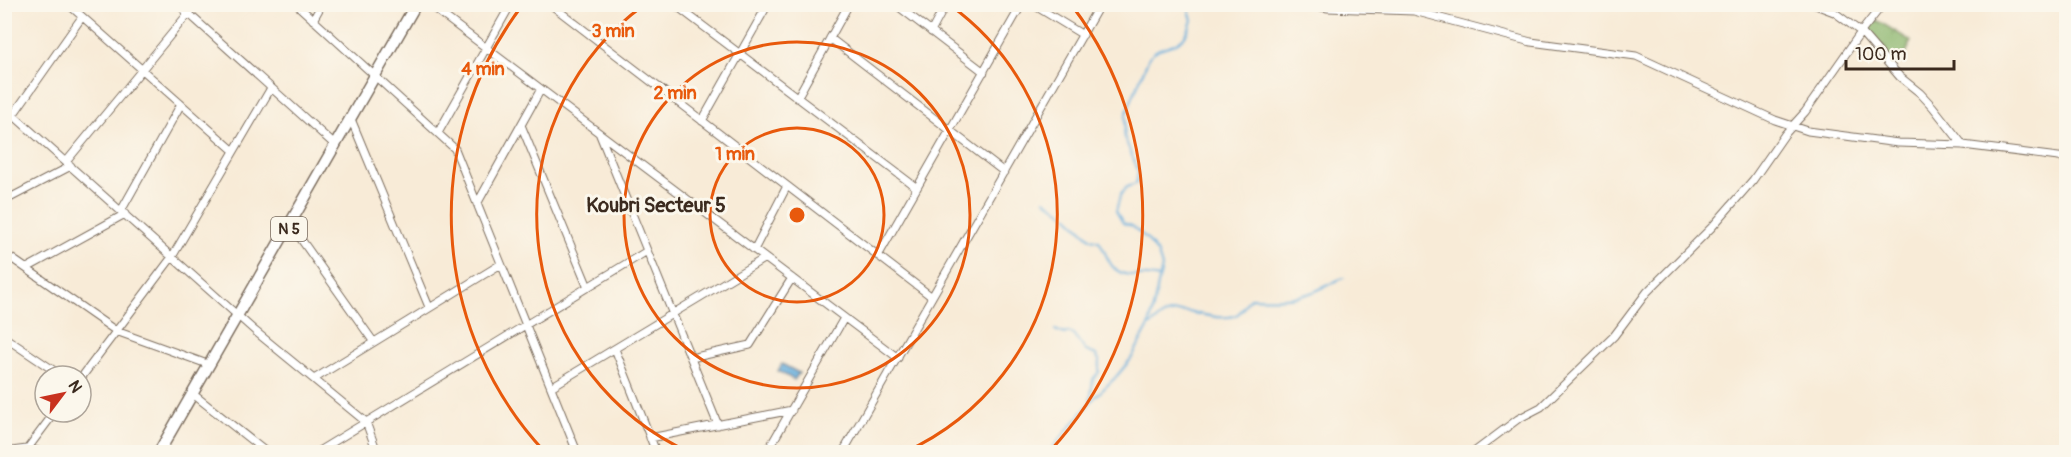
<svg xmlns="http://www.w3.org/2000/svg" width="2071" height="457" viewBox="0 0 2071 457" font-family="Pangolin,sans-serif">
  <defs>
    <pattern id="forest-crowns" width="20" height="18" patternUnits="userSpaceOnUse" patternTransform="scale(1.5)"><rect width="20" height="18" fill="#8ab56c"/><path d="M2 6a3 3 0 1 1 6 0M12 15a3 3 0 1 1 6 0" fill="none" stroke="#729358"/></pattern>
    <pattern id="water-ripples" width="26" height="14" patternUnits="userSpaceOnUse" patternTransform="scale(1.5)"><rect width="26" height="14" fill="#64acdb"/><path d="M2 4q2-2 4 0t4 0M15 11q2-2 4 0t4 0" fill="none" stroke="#548cb1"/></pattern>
  </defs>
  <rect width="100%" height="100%" fill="#fbf7ec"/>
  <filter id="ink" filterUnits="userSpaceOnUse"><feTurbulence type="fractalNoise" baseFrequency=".0167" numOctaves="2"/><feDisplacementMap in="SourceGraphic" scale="12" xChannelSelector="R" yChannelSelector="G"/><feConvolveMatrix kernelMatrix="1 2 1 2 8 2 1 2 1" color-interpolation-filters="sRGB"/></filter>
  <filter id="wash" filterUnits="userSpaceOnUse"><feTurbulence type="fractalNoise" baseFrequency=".008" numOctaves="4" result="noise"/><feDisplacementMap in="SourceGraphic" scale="24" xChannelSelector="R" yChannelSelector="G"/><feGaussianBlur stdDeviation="1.35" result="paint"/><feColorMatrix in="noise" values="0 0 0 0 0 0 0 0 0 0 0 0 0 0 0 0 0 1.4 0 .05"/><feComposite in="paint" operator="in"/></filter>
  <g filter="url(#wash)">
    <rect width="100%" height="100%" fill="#f8ebd7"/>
    <path fill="url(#forest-crowns)" stroke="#627045" stroke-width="1.5" d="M1875,19L1911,41L1904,59L1888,57L1865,31Z"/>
    <path fill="url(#water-ripples)" stroke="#506b7c" stroke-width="1.5" d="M782,364L799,373L794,380L778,371Z"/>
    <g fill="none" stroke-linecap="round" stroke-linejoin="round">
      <path stroke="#64acdb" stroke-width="2" d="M1045,200L1066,215L1091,239L1099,241C1104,249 1107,260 1113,267C1125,280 1144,273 1159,278
        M1151,325C1156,321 1161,315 1167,314C1188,306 1212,322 1234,316C1243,313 1244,304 1250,298C1272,299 1293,300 1313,292C1324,288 1333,281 1344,278
        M1055,330L1065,334L1068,332L1073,334L1086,351L1096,355L1099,360V372L1093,379L1090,401
        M1049,452L1095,397L1115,378L1131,359L1149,326L1162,267L1158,254L1147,239L1132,226L1123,223L1116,211L1120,196L1126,187L1136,184L1138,171L1124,136L1126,114L1149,57C1159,44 1173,49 1183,38C1188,34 1190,26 1192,20L1187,4"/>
    </g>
  </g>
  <g filter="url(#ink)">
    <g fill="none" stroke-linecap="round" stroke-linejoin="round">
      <g stroke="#7d6e5f" stroke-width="9">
        <path id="minor" d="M68,4L234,151
          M178,4L336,146
          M296,4L455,149L577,452
          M428,4L898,358
          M550,4L932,297
          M674,4L917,188
          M895,4L984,72
          M1032,4L1083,35
          M1305,4L1328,8L1414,11L1531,42L1636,56L1775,120L1808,131L1898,143L1963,145L2066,158
          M1813,4L1834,12L1861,32L1900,77L1920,93L1933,107L1963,145
          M686,13L691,4
          M313,20L322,4
          M931,32L946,4
          M830,38L1004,172
          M797,98L849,4
          M4,107L255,331L366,422L377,452
          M4,119L13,115L82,17
          M351,119L429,307
          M702,121L768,4
          M521,125L588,287
          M438,133L511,4
          M600,135L718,425
          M66,162L196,4
          M4,201L71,166
          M477,204L541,89
          M121,211L181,104
          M291,225L373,341
          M754,250L787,186
          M4,253L116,331L210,365
          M878,256L1022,4
          M27,268L125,214
          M4,337L62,376
          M615,349L656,452
          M691,358L750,345L792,278
          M81,378L172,257L271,88
          M314,379L501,264
          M551,387L765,258
          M193,394L266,452
          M650,438L792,410
          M4,452L27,449L42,452
          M25,452L55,412
          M317,452L647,251
          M767,452L844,318
          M843,452L1100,4
          M1474,452L1518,419L1541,407L1614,336L1647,292L1712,227L1753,180L1785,134L1805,112L1861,32L1883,4"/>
      </g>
      <g stroke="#7d6e5f" stroke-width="13">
        <path id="trunk" d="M159,452L416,4"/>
      </g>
      <use href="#minor" stroke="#fff" stroke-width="7"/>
      <use href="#trunk" stroke="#fff" stroke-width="10"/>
    </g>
  </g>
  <g fill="none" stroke="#e8590c" stroke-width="3">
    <circle cx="797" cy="215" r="87"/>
    <circle cx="797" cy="215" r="173"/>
    <path d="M689 452A260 260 0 0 1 644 5M950 5A260 260 0 0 1 905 452"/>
    <path d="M544 451A346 346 0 0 1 521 7M1073 7A346 346 0 0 1 1050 451"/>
  </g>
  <g text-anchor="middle" stroke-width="6" stroke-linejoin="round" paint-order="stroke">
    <rect fill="#fbf7ec" stroke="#75685c" stroke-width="1.5" x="271" y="217" width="36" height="24" rx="4.5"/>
    <g font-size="15" font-weight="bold" fill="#3b2a1e">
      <text x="289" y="234">N 5</text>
    </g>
    <g font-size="20" font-weight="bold" fill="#3b2a1e" stroke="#fbf7ec">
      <text x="656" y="212">Koubri Secteur 5</text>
    </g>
  </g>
  <circle cx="797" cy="215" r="9" fill="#e8590c" stroke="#fbf7ec" stroke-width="3"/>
  <g font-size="18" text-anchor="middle" font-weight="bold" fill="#e8590c" stroke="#fbf7ec" stroke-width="6" stroke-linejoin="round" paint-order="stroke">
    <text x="613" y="37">3 min</text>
    <text x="483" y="75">4 min</text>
    <text x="675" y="99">2 min</text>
    <text x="735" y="160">1 min</text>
  </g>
  <rect width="2071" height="457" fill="none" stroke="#fbf7ec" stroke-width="24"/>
  <g transform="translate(63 394) rotate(58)"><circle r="28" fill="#fbf7ec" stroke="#aea59a" stroke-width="1.5"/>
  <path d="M0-4.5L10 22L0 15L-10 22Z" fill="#c8321e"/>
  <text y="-9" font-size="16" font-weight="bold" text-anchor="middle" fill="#3b2a1e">N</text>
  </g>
  <path d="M1846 60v9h108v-9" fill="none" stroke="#3b2a1e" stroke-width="3"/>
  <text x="1855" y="60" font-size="18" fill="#3b2a1e" stroke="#fbf7ec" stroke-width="4.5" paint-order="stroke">100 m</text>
</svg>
